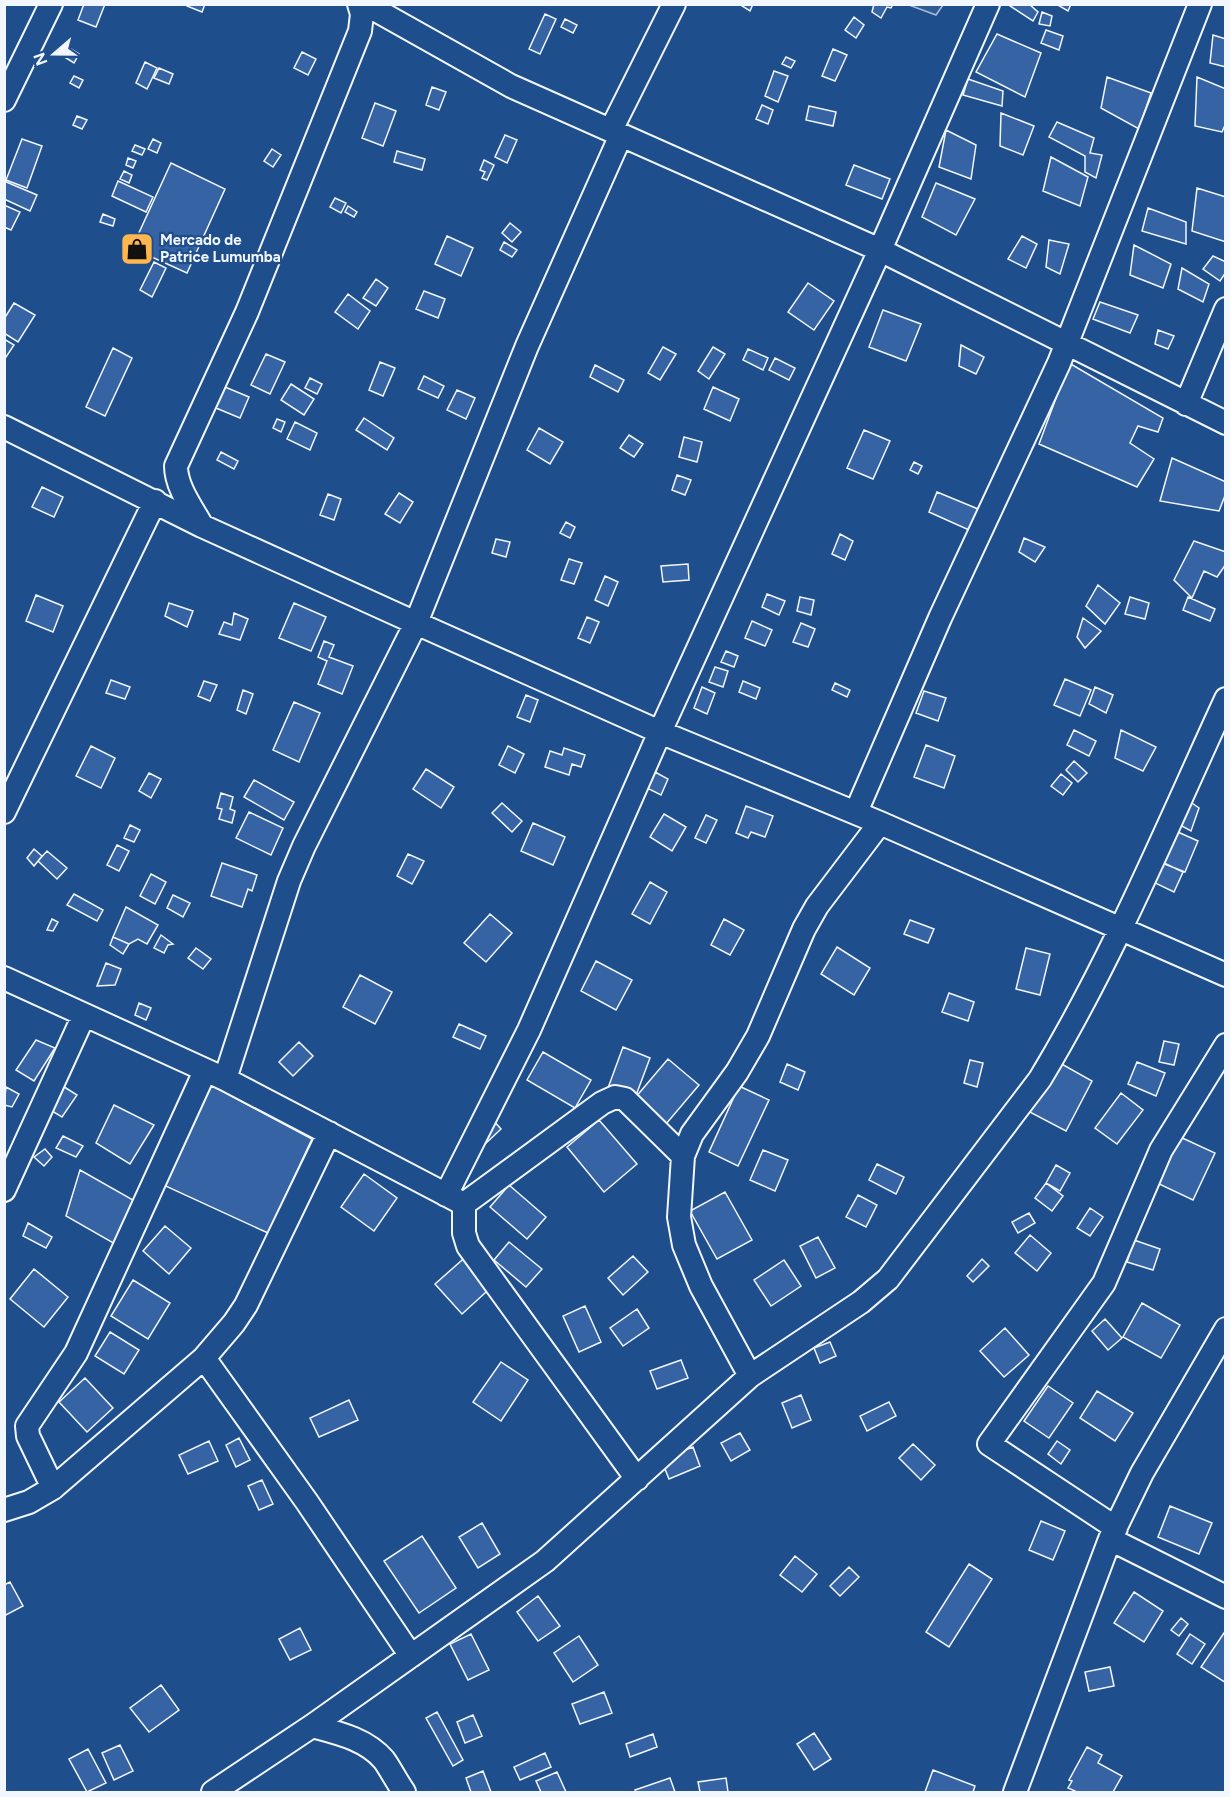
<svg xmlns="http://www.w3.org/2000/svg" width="1230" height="1797" viewBox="0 0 1230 1797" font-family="Figtree,sans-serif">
  <rect width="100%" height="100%" fill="#1f4e8c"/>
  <path fill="#305b95" stroke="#a8bbd7" stroke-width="1.5" d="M909,5L943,4V5L936,15Z"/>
  <path fill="#3563a3" stroke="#f2f6ff" stroke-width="1.5" d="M84,4H105L96,27L78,20Z
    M187,4H205L202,12L187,6Z
    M739,4H753L750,11Z
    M874,4H893L891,8L887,7L881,18L872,12Z
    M1007,4H1029L1038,12L1033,21Z
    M1056,4H1071L1068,11Z
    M1042,12L1052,16L1050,26L1039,24Z
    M545,14L556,19L540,54L529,49Z
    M854,17L864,25L856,38L845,30Z
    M565,19L577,25L573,33L561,27Z
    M1046,30L1063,36L1059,50L1041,43Z
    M997,34L1041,53L1025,97L976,72Z
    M1213,35L1226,39V67L1210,63Z
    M71,49L79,54L74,63L66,58Z
    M833,49L847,55L835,81L822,76Z
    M302,52L316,59L308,75L294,68Z
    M786,57L795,61L791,68L782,64Z
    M145,62L157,68L147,89L136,83Z
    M159,68L173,74L169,84L154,78Z
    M774,71L788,76L778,102L765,96Z
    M74,76L83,80L79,88L70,83Z
    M1107,77L1151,93L1139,129L1101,108Z
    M1197,77L1226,89V123L1222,132L1195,126Z
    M968,79L1003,91L1002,106L963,95Z
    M432,87L446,92L439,110L426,105Z
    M375,103L396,111L383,146L362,138Z
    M762,105L773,110L768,124L756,119Z
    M809,106L836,112L833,126L806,120Z
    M1001,113L1034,126L1023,155L1000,146Z
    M77,116L87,120L82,129L73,125Z
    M1057,122L1094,138L1090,153L1102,155L1096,178L1085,172V156L1049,137Z
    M946,130L976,145L971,179L939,167Z
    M505,135L517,140L507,163L495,157Z
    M22,139L42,146L27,188L6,180Z
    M153,139L161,143L157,153L148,149Z
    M135,145L145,149L142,155L132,151Z
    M272,149L281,155L273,167L264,161Z
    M397,151L425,159L422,170L394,162Z
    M1051,157L1088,177L1080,206L1043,191Z
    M128,158L136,161L133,168L126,165Z
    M484,160L494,165L487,180L482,178L485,172L480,170Z
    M171,163L225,189L187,273L132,248Z
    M854,165L890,179L882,199L846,185Z
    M124,171L132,175L129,183L120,179Z
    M4,181L37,195L30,211L4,199Z
    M118,181L153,197L146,212L112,196Z
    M936,183L975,199L956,235L922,217Z
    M1197,188L1226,197V242L1192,231Z
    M335,198L346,203L341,213L330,207Z
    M4,205L20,212L11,230L4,227Z
    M348,206L357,212L354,217L345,212Z
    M1148,208L1186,222V244L1142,231Z
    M103,214L115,219L113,226L100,222Z
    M510,223L521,232L512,242L502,233Z
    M447,236L473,248L461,276L435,264Z
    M1022,236L1037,244L1026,268L1008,259Z
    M1049,240L1069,244L1060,274L1046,267Z
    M504,242L517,250L512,257L500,250Z
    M1134,245L1171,264L1163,288L1130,275Z
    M1213,256L1226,262V272L1220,281L1203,269Z
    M154,262L166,268L152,297L140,290Z
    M1182,268L1209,284L1203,302L1178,289Z
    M376,279L388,288L376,306L363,298Z
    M808,283L834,301L814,330L788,312Z
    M424,291L445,299L438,318L416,309Z
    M348,294L370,311L358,329L335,312Z
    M1100,302L1138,315L1130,333L1093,319Z
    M14,303L35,315L18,342L4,333V319Z
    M883,310L921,324L906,361L869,347Z
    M1158,330L1174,336L1168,349L1155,344Z
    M4,339L14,345L4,360Z
    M961,345L984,357L976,374L959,366Z
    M663,347L676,354L660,380L648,373Z
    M713,347L725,354L709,379L698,371Z
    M113,348L132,358L105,416L86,407Z
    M748,349L768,358L763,370L743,360Z
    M266,354L285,362L270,394L251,385Z
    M775,358L795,368L789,380L769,370Z
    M380,362L395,368L383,396L369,390Z
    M1069,363L1163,418L1158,432L1138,426L1130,443L1154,459L1137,487L1039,444Z
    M595,365L624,380L618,392L590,377Z
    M424,376L444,386L438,398L418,389Z
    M310,378L322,384L317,394L305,388Z
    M291,384L314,399L304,415L281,400Z
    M225,387L249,397L240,418L216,408Z
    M713,387L739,399L730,421L704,409Z
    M457,390L475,398L466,419L447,410Z
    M364,418L394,438L387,450L356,430Z
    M277,419L285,422L281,432L273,428Z
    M295,422L317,433L310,450L287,439Z
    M539,428L563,442L550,464L527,450Z
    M864,430L890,441L873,479L847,468Z
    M629,435L643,444L634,457L620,448Z
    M684,437L702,442L697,462L679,457Z
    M221,452L238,461L234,469L217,460Z
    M1172,458L1226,482V493L1219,511L1160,501Z
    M914,462L922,466L918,474L910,470Z
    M677,475L691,480L685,495L672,490Z
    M42,487L63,497L54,517L32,507Z
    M937,492L978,509L969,530L929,512Z
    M399,493L413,502L400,523L385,514Z
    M328,494L341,499L334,520L320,515Z
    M566,522L575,527L570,538L560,533Z
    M840,534L853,541L845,560L832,554Z
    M1024,538L1045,547L1035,562L1019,552Z
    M496,539L510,542L506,557L492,553Z
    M1194,541L1226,552V564L1217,577L1204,571L1192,598L1174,580Z
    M569,559L582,563L574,584L561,580Z
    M688,564L689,580L663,582L661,566Z
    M605,576L618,582L608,606L595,600Z
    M1098,585L1120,603L1105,624L1086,606Z
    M767,594L785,601L779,615L762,607Z
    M36,595L63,606L53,632L26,621Z
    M800,597L814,600L811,615L797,611Z
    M1130,597L1149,603L1145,619L1125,614Z
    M1188,597L1215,609L1210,621L1183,610Z
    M169,603L193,611L187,627L165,616Z
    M294,603L326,617L311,651L279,638Z
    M234,613L248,619L240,640L219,634L224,622L232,625Z
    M587,617L599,622L590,643L578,638Z
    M1083,618L1101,631L1085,648L1077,637Z
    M752,621L772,630L765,646L745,638Z
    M801,623L815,629L808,647L793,642Z
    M324,641L334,645L329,657L353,666L342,694L318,684L327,661L318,657Z
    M726,651L738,656L734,667L721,662Z
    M715,667L728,671L723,687L709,682Z
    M1065,679L1091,690L1080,716L1054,705Z
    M111,680L130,687L125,699L106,693Z
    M204,681L217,685L210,701L198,696Z
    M743,681L760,688L756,699L739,692Z
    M835,683L850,690L847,697L832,690Z
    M702,687L715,693L707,714L694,708Z
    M1095,687L1113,695L1106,713L1089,704Z
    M243,690L253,694L246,714L237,710Z
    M924,691L946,698L938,721L916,713Z
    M526,695L538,700L530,722L517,717Z
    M294,702L320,713L299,762L273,750Z
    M1074,730L1096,741L1089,756L1067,745Z
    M1121,730L1156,747L1143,771L1115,758Z
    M926,745L955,756L944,788L914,777Z
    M91,746L115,758L101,788L76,776Z
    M508,746L524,754L515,773L499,765Z
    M564,748L585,755L581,767L572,764L569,775L545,767L550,751L562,755Z
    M1074,761L1087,773L1078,782L1066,770Z
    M426,769L454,787L441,808L413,789Z
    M655,772L668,779L661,795L647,788Z
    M149,773L161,779L151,798L139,791Z
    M1061,774L1072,783L1063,795L1051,786Z
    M254,780L294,802L284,820L244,797Z
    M221,793L233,797L230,809L235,811L232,823L219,819L222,809L217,808Z
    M1186,799L1199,808L1191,831L1178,824Z
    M502,803L522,821L512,832L492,813Z
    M746,806L773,816L765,837L751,832L748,838L736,833Z
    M249,812L283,828L271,855L236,838Z
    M664,814L686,827L672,851L650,837Z
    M706,815L717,820L706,843L695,838Z
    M533,823L565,837L553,865L521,851Z
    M130,825L140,830L134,842L124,838Z
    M1171,829L1198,841L1185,872L1157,861Z
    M117,845L129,851L119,871L107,865Z
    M34,849L42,856L34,866L27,858Z
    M47,851L67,868L57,879L38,861Z
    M408,854L424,861L412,884L397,876Z
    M1160,861L1183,872L1174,892L1151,881Z
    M222,863L257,875L252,891L248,889L242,907L211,896Z
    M151,874L166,882L155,904L140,896Z
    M650,882L667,892L650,924L632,914Z
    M74,894L103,910L97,921L67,905Z
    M173,895L190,903L183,917L167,908Z
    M126,907L158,925L147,944L138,939L129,944L113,937Z
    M490,914L512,933L486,962L464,943Z
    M52,919L58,922L53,931L47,930Z
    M724,919L744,930L730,955L711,945Z
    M910,920L934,929L928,943L904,934Z
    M161,935L173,944L168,945L164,953L154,948Z
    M113,937L129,944L123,954L110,945Z
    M837,947L870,968L854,995L821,974Z
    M196,948L211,959L203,969L188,958Z
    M1026,948L1050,954L1040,995L1016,989Z
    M596,961L632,980L616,1010L581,991Z
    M106,963L121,969L115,985L97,986Z
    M360,975L392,992L375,1024L343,1007Z
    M949,993L974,1002L968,1021L942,1012Z
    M139,1003L151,1008L146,1020L135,1015Z
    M459,1024L486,1036L480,1049L453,1037Z
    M36,1040L55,1048L34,1081L16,1070Z
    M1164,1041L1179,1044L1174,1065L1159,1062Z
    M299,1042L313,1056L293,1076L279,1062Z
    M623,1047L650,1058L635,1098L608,1088Z
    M543,1052L591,1080L575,1108L527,1080Z
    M1051,1058L1092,1081L1066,1131L1024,1109Z
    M668,1059L699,1085L666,1124L635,1098Z
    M970,1060L983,1063L977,1087L964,1083Z
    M1137,1062L1165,1073L1156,1096L1128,1084Z
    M787,1064L805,1072L798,1090L780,1082Z
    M58,1083L77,1095L62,1117L47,1108Z
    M207,1083L312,1139L268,1233L159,1183Z
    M739,1086L769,1100L738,1166L709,1152Z
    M6,1087L19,1094L12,1107L4,1105Z
    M1121,1093L1143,1110L1117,1144L1095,1128Z
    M114,1105L154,1125L130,1164L96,1143Z
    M485,1111L501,1129L484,1145L467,1127Z
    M599,1120L637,1164L604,1192L567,1147Z
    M63,1136L83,1146L76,1157L56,1148Z
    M1178,1136L1215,1153L1193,1200L1157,1183Z
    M45,1149L52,1157L44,1166L34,1157Z
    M763,1150L788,1160L775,1191L750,1180Z
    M877,1164L904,1177L896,1194L869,1180Z
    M1056,1165L1070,1173L1060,1191L1046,1183Z
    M80,1170L133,1200L115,1244L66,1216Z
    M364,1174L397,1198L374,1231L341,1207Z
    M1046,1183L1063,1196L1052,1211L1035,1198Z
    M509,1185L546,1217L527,1239L490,1207Z
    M725,1192L752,1240L717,1259L690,1211Z
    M858,1195L877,1205L866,1227L846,1217Z
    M1090,1208L1103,1217L1090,1236L1077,1228Z
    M1029,1213L1035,1223L1018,1233L1012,1222Z
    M28,1223L52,1237L46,1248L23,1236Z
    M165,1226L191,1248L169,1274L143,1251Z
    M1030,1235L1051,1253L1037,1271L1015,1253Z
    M818,1237L835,1268L816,1278L800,1246Z
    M1134,1240L1160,1249L1153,1270L1127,1262Z
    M509,1242L542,1269L526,1287L494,1260Z
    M470,1253L497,1282L462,1314L435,1284Z
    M633,1256L648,1272L623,1295L608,1278Z
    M982,1259L989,1266L973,1282L967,1276Z
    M784,1260L801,1286L771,1306L754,1280Z
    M34,1269L68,1297L44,1327L10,1299Z
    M133,1280L170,1303L148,1339L111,1316Z
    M1142,1303L1180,1325L1161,1358L1123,1337Z
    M585,1306L601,1342L579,1352L563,1316Z
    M637,1309L649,1328L623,1346L610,1328Z
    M1105,1319L1122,1338L1108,1350L1092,1331Z
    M1005,1328L1029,1355L1004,1377L980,1351Z
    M110,1332L139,1350L124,1374L95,1356Z
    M830,1342L836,1356L820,1363L814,1348Z
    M681,1360L688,1378L657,1389L650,1371Z
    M501,1362L528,1380L501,1421L473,1402Z
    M85,1378L113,1408L87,1432L59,1402Z
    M1048,1386L1073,1403L1049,1438L1024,1421Z
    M1097,1391L1133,1413L1115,1441L1080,1418Z
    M801,1395L811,1420L792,1428L782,1403Z
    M349,1400L358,1420L319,1437L310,1418Z
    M889,1402L896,1416L867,1431L860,1416Z
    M740,1433L750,1450L731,1461L721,1443Z
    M239,1438L250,1460L236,1467L226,1445Z
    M209,1441L218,1461L188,1474L179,1455Z
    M1057,1441L1070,1450L1061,1464L1048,1454Z
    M913,1444L935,1465L921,1480L899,1458Z
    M693,1447L700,1466L669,1479L661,1459Z
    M262,1480L273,1504L259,1510L248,1486Z
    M1170,1506L1212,1523L1199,1554L1158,1537Z
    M1041,1521L1065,1531L1053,1560L1029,1550Z
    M482,1523L500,1554L478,1568L459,1537Z
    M422,1536L456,1588L419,1613L384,1561Z
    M795,1556L817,1574L802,1592L780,1575Z
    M969,1564L992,1579L949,1647L926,1632Z
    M849,1567L859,1577L840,1596L830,1586Z
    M10,1582L23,1606L4,1616V1585Z
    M1134,1592L1163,1611L1144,1642L1114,1623Z
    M538,1596L560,1626L538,1641L517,1612Z
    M1181,1618L1188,1624L1179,1636L1171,1630Z
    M300,1628L311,1650L290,1660L279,1639Z
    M1226,1630V1683L1201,1667Z
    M471,1634L489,1670L468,1680L450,1644Z
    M1190,1634L1205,1644L1192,1664L1177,1654Z
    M579,1636L598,1665L573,1682L554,1653Z
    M1110,1667L1114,1686L1089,1691L1085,1672Z
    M161,1685L179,1710L149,1732L130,1708Z
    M604,1692L612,1713L580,1724L572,1704Z
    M437,1712L463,1760L453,1766L426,1718Z
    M473,1715L482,1736L465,1743L457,1722Z
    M814,1733L831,1759L814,1770L797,1744Z
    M653,1734L657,1747L630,1757L626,1744Z
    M120,1745L133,1771L114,1780L102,1753Z
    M1087,1747L1102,1755L1098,1763L1122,1776L1113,1792H1077L1068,1788L1072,1781L1069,1780Z
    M88,1749L106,1783L87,1792L69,1759Z
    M545,1753L551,1767L520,1780L514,1767Z
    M933,1770L975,1786L973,1792H925Z
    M483,1771L491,1792H471L466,1778Z
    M557,1772L566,1792H541L536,1781Z
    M670,1778L675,1792H636L635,1790Z
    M726,1778L728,1792H700L698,1782Z"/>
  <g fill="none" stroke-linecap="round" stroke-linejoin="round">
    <g stroke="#f2f6ff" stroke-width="26">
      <path id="minor" d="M365,4L511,86L880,250L1226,423
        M4,100L51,4
        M611,130L674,4
        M1186,404L1226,309
        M4,427L202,526L416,623L660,732L880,823L1226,975
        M202,526C192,508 176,487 176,466L247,312L360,31L362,14L359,4
        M4,812L155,501
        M856,812L940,618L1059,363L1200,4
        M4,978L225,1079L464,1204
        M225,1079L289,881L304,846L416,623L527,346L621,135
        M4,1190L84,1015
        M446,1195L529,1030L660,732L880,250L988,4
        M464,1204V1233L468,1246L637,1479
        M464,1204L602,1103L615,1097L625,1099L683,1156
        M204,1358L307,1502L411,1656
        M750,1376L701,1286L684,1245L679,1217L683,1156L692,1134L737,1072L758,1036L804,929L817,906L880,823
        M53,1488L28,1436L27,1426L76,1353L205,1071
        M4,1510L29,1502L53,1488L204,1358L234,1323L246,1305L329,1133
        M1116,1528L989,1444L1104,1283L1161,1150L1226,1045
        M1110,1539L1226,1597
        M312,1726C338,1733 366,1739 384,1760C391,1770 397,1782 404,1792
        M213,1792L312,1726L545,1561L750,1376L861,1302L888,1279L1040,1079C1113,958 1167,827 1226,699
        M1015,1792L1110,1539L1142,1473L1226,1329"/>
    </g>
    <use href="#minor" stroke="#1f4e8c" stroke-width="22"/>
  </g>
  <defs>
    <g id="shop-square" transform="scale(1.725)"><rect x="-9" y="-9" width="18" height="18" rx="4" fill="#ffb74d" stroke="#1f4e8c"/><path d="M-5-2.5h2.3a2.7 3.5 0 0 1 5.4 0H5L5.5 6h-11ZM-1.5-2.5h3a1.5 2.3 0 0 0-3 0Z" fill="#111"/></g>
  </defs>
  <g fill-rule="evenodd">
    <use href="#shop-square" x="137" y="249"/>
  </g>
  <g text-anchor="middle" stroke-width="4.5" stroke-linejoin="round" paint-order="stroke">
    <g font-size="15" font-weight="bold" fill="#f2f6ff" stroke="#1f4e8c" text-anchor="start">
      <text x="160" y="245">Mercado de<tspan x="160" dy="17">Patrice Lumumba</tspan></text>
    </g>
  </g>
  <rect width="1230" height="1797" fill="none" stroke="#f2f6ff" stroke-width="12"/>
  <g transform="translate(54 54) rotate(250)" stroke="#1f4e8c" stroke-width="4.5" paint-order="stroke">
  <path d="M0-4.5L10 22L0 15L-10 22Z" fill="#f2f6ff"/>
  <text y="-9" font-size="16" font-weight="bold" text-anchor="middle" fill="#f2f6ff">N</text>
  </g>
</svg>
